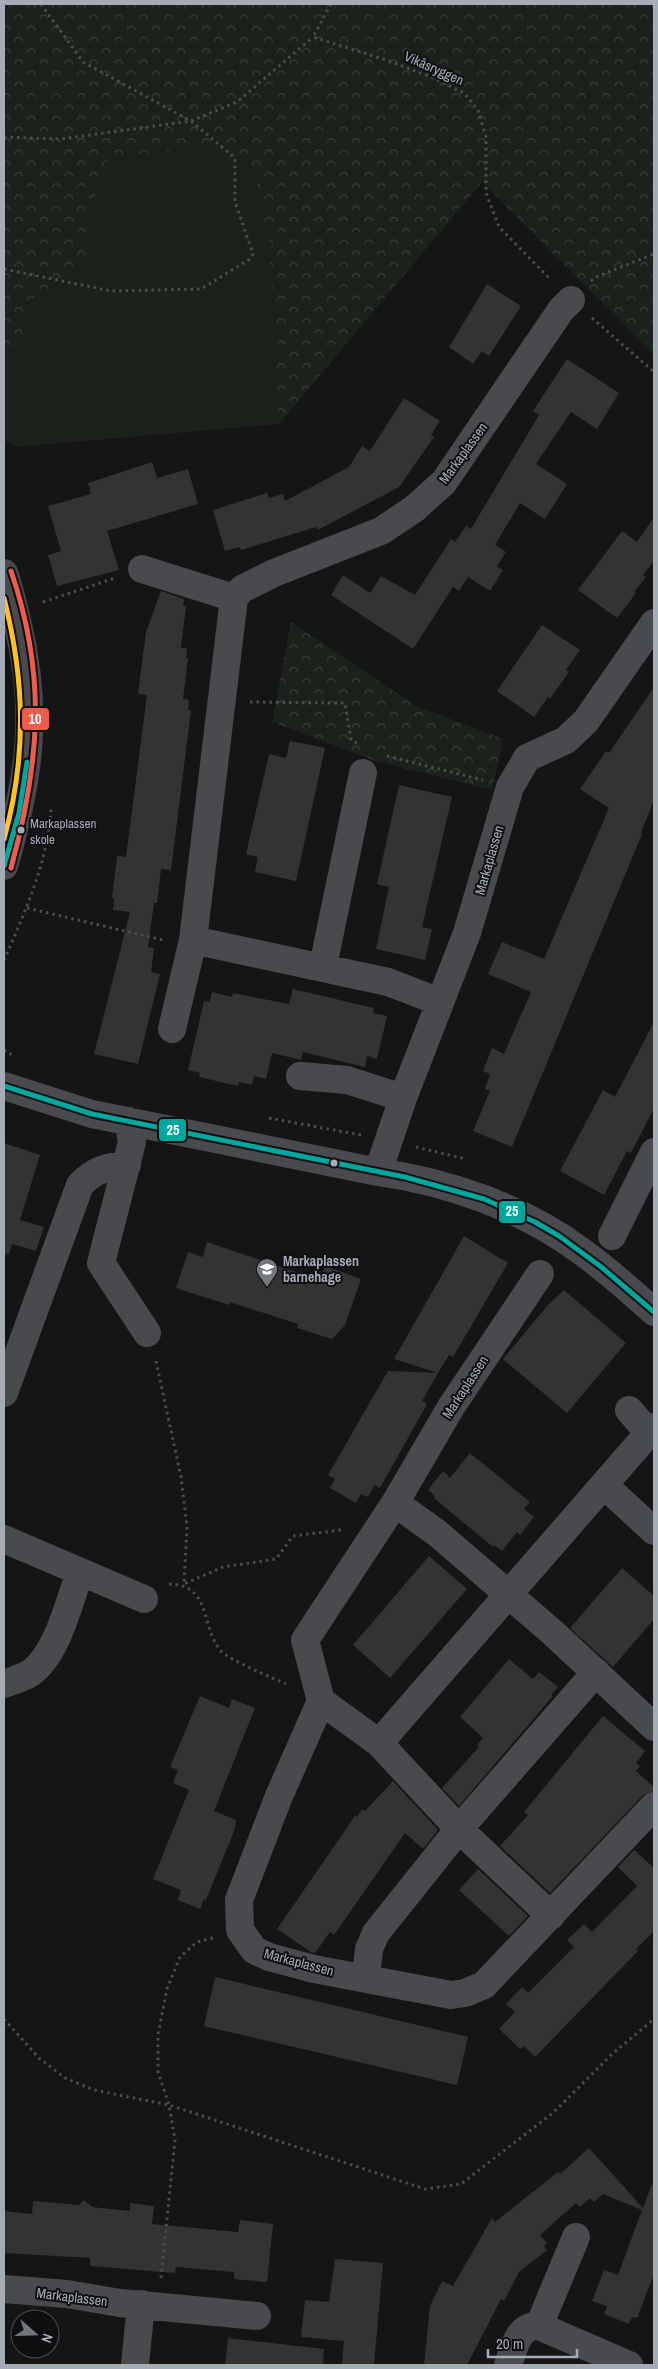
<svg xmlns="http://www.w3.org/2000/svg" width="658" height="2369" viewBox="0 0 658 2369" font-family="'Archivo Narrow',sans-serif">
  <defs>
    <pattern id="forest-crowns" width="20" height="18" patternUnits="userSpaceOnUse" patternTransform="scale(1.25)"><rect width="20" height="18" fill="#1b221b"/><path d="M2 6a3 3 0 1 1 6 0M12 15a3 3 0 1 1 6 0" fill="none" stroke="#393f3a"/></pattern>
  </defs>
  <rect width="100%" height="100%" fill="#151515"/>
  <path fill="#1b221b" d="M225,142L254,171L269,244L279,424L15,447L4,440V361L21,339L30,301L88,262L90,211L108,160Z"/>
  <path fill="url(#forest-crowns)" d="M4,4H654V355L482,182L279,424L269,244L254,171L225,142L108,160L90,211L88,262L30,301L21,339L4,361Z
    M291,622L416,706L503,739L492,790L376,761L272,722Z"/>
  <path fill="#333334" d="M487,284L521,306L489,356L482,351L473,364L449,347Z
    M567,359L619,393L597,429L571,412L536,464L567,484L545,519L520,503L495,545L506,552L497,566L503,570L490,591L468,577L459,591L453,587L413,649L331,595L343,575L370,593L381,576L415,595L451,539L455,542L466,526L471,529L539,415L533,411Z
    M404,398L440,421L431,435L434,437L399,487L318,530L316,527L241,550L240,547L225,551L213,510L267,493L269,498L283,494L285,501L349,467L362,446L370,451Z
    M152,462L157,478L188,469L198,504L107,531L119,570L57,586L48,555L61,551L48,506L91,494L88,483Z
    M654,517V561L643,575L646,577L634,592L636,593L617,618L578,590L622,531L637,542Z
    M161,591L184,599L183,606H186L181,648H187L186,658H188L183,699L189,700L188,710H191L171,870L161,869L157,903H154L148,947L154,948L151,972L160,974L138,1064L94,1054L130,912L113,910L114,898H112L117,856L126,857L147,695L138,694L146,632Z
    M542,625L580,650L566,670L569,672L559,686L550,699L548,697L534,717L497,691Z
    M654,687V800L641,833L642,834L512,1147L473,1131L490,1091L485,1089L490,1074L483,1071L492,1048L504,1054L531,992L488,974L502,942L544,959L609,808L580,789L606,751L609,753Z
    M290,741L325,748L296,881L255,872L258,857L246,854L269,754L286,758Z
    M399,785L452,797L422,927L432,929L425,960L376,949L389,887L377,884Z
    M293,989L374,1008L373,1013L387,1016L377,1059L367,1056L365,1067L303,1052L301,1060L272,1053L266,1079L254,1076L252,1085L239,1082L238,1086L199,1077L200,1073L188,1070L204,1001L210,1002L212,992L232,997L233,993L289,1004Z
    M654,1022V1108L631,1153L627,1151L604,1195L560,1171L603,1090L615,1097Z
    M4,1143L40,1155L20,1220L44,1227L36,1251L12,1244L9,1254L4,1253Z
    M464,1236L508,1263L453,1357L449,1355L438,1373L394,1359Z
    M207,1242L320,1280L325,1266L361,1279L345,1325L332,1339L297,1328L298,1324L230,1302L229,1305L176,1288L188,1252L203,1257Z
    M564,1290L626,1343L567,1413L503,1359L548,1305Z
    M388,1371L438,1373L422,1401L427,1404L380,1488L375,1485L368,1497L361,1494L356,1503L330,1488L335,1479L328,1475Z
    M470,1453L530,1502L524,1509L534,1517L520,1535L517,1532L502,1551L494,1545L493,1547L434,1498L435,1496L428,1490L443,1471L450,1478Z
    M429,1556L467,1589L390,1678L353,1645Z
    M622,1568L654,1596V1619L613,1667L570,1628Z
    M509,1659L533,1679L539,1672L558,1687L551,1695L553,1696L459,1806L442,1788L479,1747L477,1745L483,1738L460,1717Z
    M200,1696L229,1708L232,1699L255,1708L214,1811L236,1820L235,1829L206,1900L204,1899L200,1909L178,1900L181,1890L153,1879L189,1790L173,1783L178,1770L170,1767Z
    M603,1716L645,1751L636,1763L640,1766L636,1771L654,1787V1791L643,1795L550,1893L500,1846L528,1815L524,1812Z
    M393,1781L438,1830L423,1849L405,1833L334,1935L330,1932L315,1953L311,1952L277,1929L355,1816L357,1817L362,1809L365,1811Z
    M634,1850L654,1868V1931L636,1949L638,1951L535,2057L524,2046L520,2049L499,2029L515,2012L506,2004L522,1987L528,1993L574,1947L567,1940L584,1924L592,1932L637,1886L618,1867Z
    M478,1869L528,1916L509,1936L459,1890Z
    M215,1977L468,2037L457,2085L204,2026Z
    M589,2148L643,2208L652,2184L654,2185V2274L637,2318L632,2317L629,2324L604,2314L607,2306L592,2301L604,2270L618,2275L642,2210L603,2194L594,2202L590,2198L580,2207L576,2203L540,2235L547,2243L544,2246L547,2250L519,2272L504,2301L501,2299L467,2365H424L430,2306L442,2281L453,2286L492,2218L495,2222L558,2172L560,2174Z
    M84,2200L92,2207L130,2211V2203L154,2206L152,2224L238,2232L240,2220L273,2224L267,2282L234,2279V2272L176,2267L175,2273L90,2266V2258L4,2253V2211L32,2214L33,2201L79,2205Z
    M335,2259L383,2263L374,2365H342L344,2341L301,2337L305,2300L329,2302Z
    M228,2338L324,2349L323,2365H225Z"/>
  <g fill="none" stroke-linecap="round" stroke-linejoin="round">
    <path stroke="#4b4c50" stroke-width="3" stroke-dasharray="2.5 4" stroke-linecap="butt" d="M41,4L83,62L191,121L237,102L313,37
      M331,4L313,37L386,60L429,76L464,93L478,110L486,137V193L499,227L551,280
      M4,137L61,139L191,121L235,158V202L253,254L250,259L201,289L111,291L4,269
      M591,281L596,277L654,254
      M592,318L654,372
      M43,602L115,578
      M250,702L345,703L351,740L359,744
      M387,756L483,780
      M27,908L163,940
      M4,960C25,912 48,862 51,808
      M4,1050L15,1057
      M269,1118L361,1135
      M416,1147L466,1159
      M156,1361L181,1477L187,1527L184,1584L223,1567L276,1559L293,1536L341,1530
      M169,1584C212,1585 200,1626 221,1651C229,1660 273,1678 286,1684
      M4,2019L39,2058L65,2078L94,2090L169,2105L425,2189L461,2184L554,2112L611,2055L654,2019
      M161,2278L175,2140L169,2105L158,2072V2034L167,1989L180,1957L197,1942L213,1938"/>
    <path stroke="#494a4e" stroke-width="28" d="M142,569L234,598
      M4,573C10,590 14,608 18,625C39,714 29,780 4,866
      M193,940L388,982L440,1002
      M323,966L363,773
      M172,1029L193,940L234,598L242,589L274,573L381,531L414,509L444,482L561,310L571,300
      M300,1076L347,1080L403,1098
      M4,1086L92,1114L378,1172C449,1182 523,1208 581,1251C607,1270 631,1291 654,1312
      M128,1121L132,1142L101,1263L147,1333
      M378,1172L403,1098L467,933L510,787L527,758L566,740L586,721L654,623
      M612,1236L654,1152
      M540,1274L451,1407L395,1503L305,1640L321,1701L279,1796L239,1900L240,1930L254,1950L269,1957L314,1969L451,1995L465,1993L484,1985L654,1806
      M4,1393L80,1185C95,1169 107,1167 127,1165
      M629,1410L649,1433
      M604,1485L654,1531
      M395,1503L437,1533L552,1632L654,1727
      M4,1539L144,1599
      M4,1684C12,1681 22,1678 29,1674C57,1656 69,1602 80,1572
      M321,1701L379,1743L459,1829L551,1916
      M379,1743L654,1427
      M366,1977L369,1949L376,1933L459,1829L596,1672
      M4,2289L67,2294L120,2303L257,2316
      M539,2326L576,2237
      M135,2365L141,2304
      M508,2365C514,2349 517,2325 539,2326L629,2365"/>
    <g stroke="#0f0f11" stroke-width="9">
      <path id="bus-1" d="M4,866L19,813L27,762
        M4,1086L92,1114L405,1177L484,1199L535,1222L559,1236L600,1266L654,1312"/>
    </g>
    <g stroke="#0f0f11" stroke-width="9">
      <path id="bus-2" d="M4,598C25,681 27,756 4,839"/>
    </g>
    <g stroke="#0f0f11" stroke-width="9">
      <path id="bus-3" d="M11,571C47,676 40,762 11,868"/>
    </g>
    <use href="#bus-1" stroke="#00a79d" stroke-width="5"/>
    <use href="#bus-2" stroke="#ffc222" stroke-width="5"/>
    <use href="#bus-3" stroke="#f15b4e" stroke-width="5"/>
  </g>
  <defs>
    <g id="school-pin" transform="scale(1.125)"><path d="M0 17L-7.5 6A9.5 9.5 0 1 1 7.5 6Z" fill="#73777e" stroke="#0f0f11"/><path d="M0-5L7-2L0 1L-7-2ZM-4 1L0 2.5L4 1V4Q0 6-4 4Z" fill="#fff"/></g>
  </defs>
  <g fill-rule="evenodd">
    <use href="#school-pin" x="267" y="1269"/>
  </g>
  <g fill="#a5acb7" stroke="#0f0f11" stroke-width="2">
    <circle cx="21" cy="830" r="4.5"/>
    <circle cx="334" cy="1163" r="4.5"/>
  </g>
  <g text-anchor="middle" stroke-width="4" stroke-linejoin="round" paint-order="stroke">
    <g font-size="13" fill="#a5acb7" stroke="#0f0f11" text-anchor="start">
      <text x="30" y="828">Markaplassen<tspan x="30" dy="16">skole</tspan></text>
    </g>
    <g font-size="14" fill="#a5acb7" stroke="#0f0f11">
      <text transform="translate(434 68) rotate(24)" y="5">Vikåsryggen</text>
      <text transform="translate(463 453) rotate(-54)" y="5">Markaplassen</text>
      <text transform="translate(489 860) rotate(-74)" y="5">Markaplassen</text>
      <text transform="translate(465 1387) rotate(-57)" y="5">Markaplassen</text>
      <text transform="translate(299 1962) rotate(15)" y="5">Markaplassen</text>
      <text transform="translate(72 2297) rotate(7)" y="5">Markaplassen</text>
    </g>
    <g font-size="14" font-weight="bold" fill="#a5acb7" stroke="#0f0f11" text-anchor="start">
      <text x="283" y="1266">Markaplassen<tspan x="283" dy="16">barnehage</tspan></text>
    </g>
  </g>
  <g stroke="#0f0f11" stroke-width="2">
    <rect x="21" y="707" width="29" height="24" rx="5" fill="#f15b4e"/>
    <rect x="158" y="1118" width="29" height="24" rx="5" fill="#00a79d"/>
    <rect x="498" y="1200" width="28" height="24" rx="5" fill="#00a79d"/>
  </g>
  <g font-size="14" text-anchor="middle" font-weight="bold" fill="#fff">
    <text x="35" y="724">10</text>
    <text x="173" y="1135">25</text>
    <text x="512" y="1216">25</text>
  </g>
  <rect width="658" height="2369" fill="none" stroke="#a5acb7" stroke-width="10"/>
  <g transform="translate(35 2334) rotate(110)"><circle r="24" fill="#0f0f11" stroke="#4b4e53"/>
  <path d="M0-4L9 19L0 12L-9 19Z" fill="#73777e"/>
  <text y="-8" font-size="14" font-weight="bold" text-anchor="middle" fill="#a5acb7">N</text>
  </g>
  <path d="M488 2349v8h89v-8" fill="none" stroke="#a5acb7" stroke-width="2.5"/>
  <text x="496" y="2349" font-size="15" fill="#a5acb7" stroke="#0f0f11" stroke-width="4" paint-order="stroke">20 m</text>
</svg>
